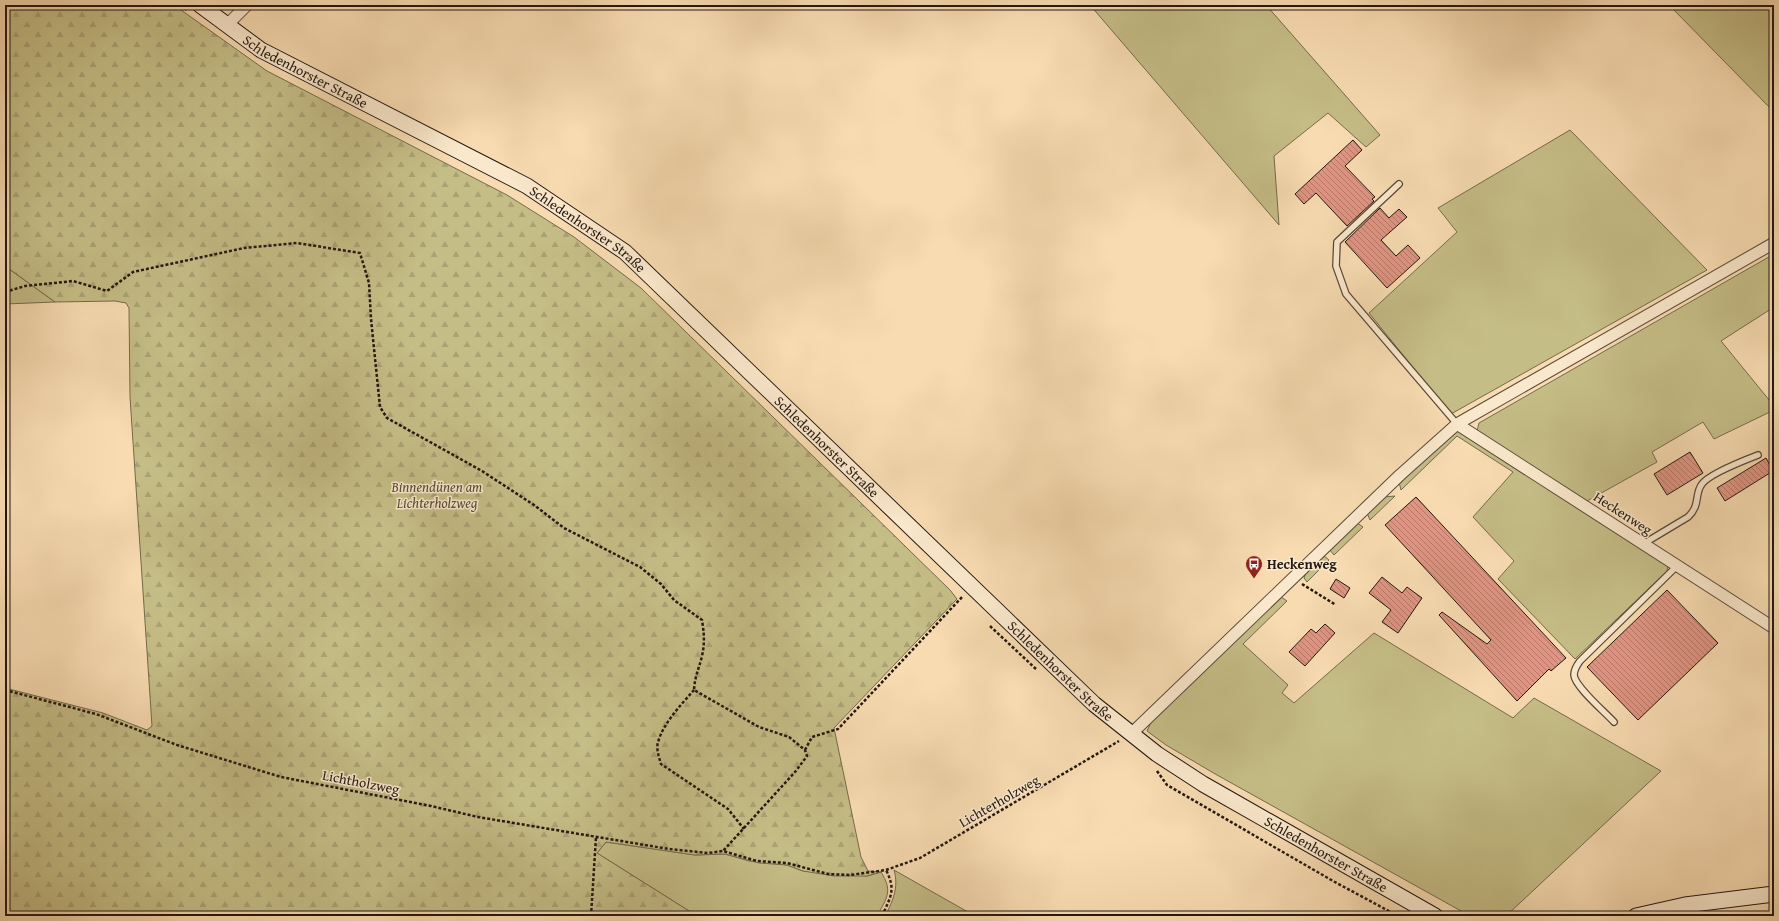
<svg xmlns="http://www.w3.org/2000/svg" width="1779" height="921" viewBox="0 0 1779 921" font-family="'Gentium Book Plus',serif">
  <defs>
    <pattern id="forest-firs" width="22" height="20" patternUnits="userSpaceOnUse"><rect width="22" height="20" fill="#c5bd86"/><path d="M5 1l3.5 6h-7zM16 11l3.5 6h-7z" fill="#a9a273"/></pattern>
    <pattern id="building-back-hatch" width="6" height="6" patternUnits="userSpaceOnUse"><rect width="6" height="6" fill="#e19482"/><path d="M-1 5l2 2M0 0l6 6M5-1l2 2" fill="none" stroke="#b67869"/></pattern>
  </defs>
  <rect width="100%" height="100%" fill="#f8dbb1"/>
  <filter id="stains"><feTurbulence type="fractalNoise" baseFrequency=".005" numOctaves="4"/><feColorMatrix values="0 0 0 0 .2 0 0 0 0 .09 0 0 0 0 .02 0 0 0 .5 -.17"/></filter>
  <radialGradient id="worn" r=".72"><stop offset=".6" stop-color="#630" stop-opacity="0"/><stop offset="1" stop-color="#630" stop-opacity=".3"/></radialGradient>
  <path fill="#c5bd86" stroke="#746a4c" d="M1090,5H1266L1380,135L1366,147L1328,113L1274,156L1279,225Z
    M1669,5H1774V112Z
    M1570,130L1707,270L1451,414L1369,313L1457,232L1438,208Z
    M1774,254V307L1721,341L1774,406V410L1714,439L1703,422L1652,452L1657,462L1587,501L1477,431L1479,423Z
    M5,266L55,302L5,304Z
    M1457,431L1668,565L1667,571L1575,659L1498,579L1514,561L1473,517L1513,472L1457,436L1401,490L1399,482L1453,432Z
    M1395,496L1370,520L1367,513L1384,497Z
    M1357,523L1363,527L1334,555L1329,549Z
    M1323,555L1329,560L1307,582L1304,578L1306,572Z
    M1281,597L1287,601L1243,644L1288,685L1282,693L1294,703L1374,633L1513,718L1534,698L1661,771L1506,916H1470L1217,775L1166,745L1147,731L1152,720L1278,598Z
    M606,842L695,855L725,854L749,861L787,865L803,871L867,876L881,872C893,891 887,898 877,916H697L597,853Z
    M894,870L975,916H885C893,901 899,887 894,870Z"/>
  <path fill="url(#forest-firs)" stroke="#746a4c" d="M5,5H174L267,71L507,195L574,237L641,288L950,590L957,599L834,728L861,857L868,871L881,872L867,876H834L803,871L787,865L759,863L725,854L695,855L606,842L597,853L697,916H5V688L103,713L147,730L152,726L130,397L129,308L126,303L115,301L55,302L5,266Z"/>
  <path fill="url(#building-back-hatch)" stroke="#231711" d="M1353,140L1362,150L1345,166L1375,197L1372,199L1374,201L1347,226L1316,193L1304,204L1295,194Z
    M1380,208L1389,218L1399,209L1407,217L1381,240L1396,256L1408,245L1420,258L1387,288L1345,242Z
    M1690,452L1703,473L1667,495L1654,474Z
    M1766,458L1773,471L1725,501L1717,488Z
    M1416,497L1566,658L1551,671L1549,669L1517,701L1439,615L1442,612L1487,644L1491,640L1385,525Z
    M1382,577L1402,593L1407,587L1422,598L1398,633L1382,622L1391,610L1369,593Z
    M1336,579L1350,588L1344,598L1330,589Z
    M1667,590L1718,643L1638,720L1587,667Z
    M1325,624L1335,633L1305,666L1289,652L1311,629L1316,633Z"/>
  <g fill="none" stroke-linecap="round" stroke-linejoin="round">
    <g stroke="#584839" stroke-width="8">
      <path id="lane" d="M1399,184L1337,242L1336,266L1346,294L1457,424
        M1643,544L1688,517C1701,505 1694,494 1702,484C1709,474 1745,460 1758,455
        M1614,722C1605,712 1575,687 1574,675C1574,670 1577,665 1580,661L1677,566"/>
    </g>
    <g stroke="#584839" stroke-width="13">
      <path id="street" d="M227,25L247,5
        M1457,424L1774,628
        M1131,734L1400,475L1457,424L1774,243"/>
    </g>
    <g stroke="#231711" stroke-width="17">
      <g id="secondary">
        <path id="s1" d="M200,5L261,50L527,186L625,252L1094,704L1157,754L1203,784L1435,916"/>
        <path d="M1636,916L1685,905L1774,894"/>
      </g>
    </g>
    <path stroke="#231711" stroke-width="2.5" stroke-dasharray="3 2" stroke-linecap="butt" d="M180,5L187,10
      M5,292L25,286L73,281L107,291L133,272L244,248L297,243L360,253L369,283L371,319L380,407L387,418L482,471L534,505L564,528L640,567L661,584L674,600L702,620C704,633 705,643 702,656C699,669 695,675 694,690L759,727L789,737L805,750L807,756L795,772L723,851
      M1302,584L1336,605
      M990,626L1036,669
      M5,690L96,714L177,745L281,777L431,806L478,817L669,849L708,853L723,851L757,861L787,863L828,874L850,875L886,870L920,858L1119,741
      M694,690C681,705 664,722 658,742C656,749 659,757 661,764L728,809L744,829
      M805,750L812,737L838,729L963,596
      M1157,771L1167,785L1333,881L1398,916
      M591,916L596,837
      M882,916C891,896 896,890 886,870"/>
    <use href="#lane" stroke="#fae8cc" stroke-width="5.5"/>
    <use href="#street" stroke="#fae8cc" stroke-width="11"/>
    <use href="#secondary" stroke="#fae8cc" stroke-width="15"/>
  </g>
  <defs>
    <g id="bus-pin" transform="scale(0.9)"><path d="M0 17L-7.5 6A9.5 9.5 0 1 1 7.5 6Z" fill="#8f2418" stroke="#fae8cc"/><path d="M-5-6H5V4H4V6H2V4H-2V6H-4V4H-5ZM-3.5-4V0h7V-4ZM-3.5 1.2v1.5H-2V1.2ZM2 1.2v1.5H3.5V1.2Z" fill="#fff"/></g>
  </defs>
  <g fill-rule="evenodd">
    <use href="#bus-pin" x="1254" y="564"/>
  </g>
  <g text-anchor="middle" stroke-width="3" stroke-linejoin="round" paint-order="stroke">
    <g font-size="14" fill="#231711" stroke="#fae8cc">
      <text dy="5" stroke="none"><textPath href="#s1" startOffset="125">Schledenhorster Straße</textPath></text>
      <text dy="5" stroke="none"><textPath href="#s1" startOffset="449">Schledenhorster Straße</textPath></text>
      <text dy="5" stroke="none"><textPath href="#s1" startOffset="773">Schledenhorster Straße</textPath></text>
      <text transform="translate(1623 513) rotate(33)" y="5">Heckenweg</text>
      <text dy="5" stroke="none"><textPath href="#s1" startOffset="1097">Schledenhorster Straße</textPath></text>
      <text transform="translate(361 782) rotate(11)" y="5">Lichtholzweg</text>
      <text transform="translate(999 801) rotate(-30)" y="5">Lichterholzweg</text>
      <text dy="5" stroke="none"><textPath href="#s1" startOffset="1421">Schledenhorster Straße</textPath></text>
    </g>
    <g font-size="14" font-style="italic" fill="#544934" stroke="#fae8cc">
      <text x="437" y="492">Binnendünen am<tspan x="437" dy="16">Lichterholzweg</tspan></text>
    </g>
    <g font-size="14" font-weight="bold" fill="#231711" stroke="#fae8cc" text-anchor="start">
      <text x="1267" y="569">Heckenweg</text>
    </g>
  </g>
  <rect width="1779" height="921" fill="none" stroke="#f8dbb1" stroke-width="20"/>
  <rect x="6" y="6" width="1767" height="909" fill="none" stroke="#231711" stroke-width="2"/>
  <rect x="10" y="10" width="1759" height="901" fill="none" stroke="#231711"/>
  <rect width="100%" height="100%" filter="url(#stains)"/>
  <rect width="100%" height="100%" fill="url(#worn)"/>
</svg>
